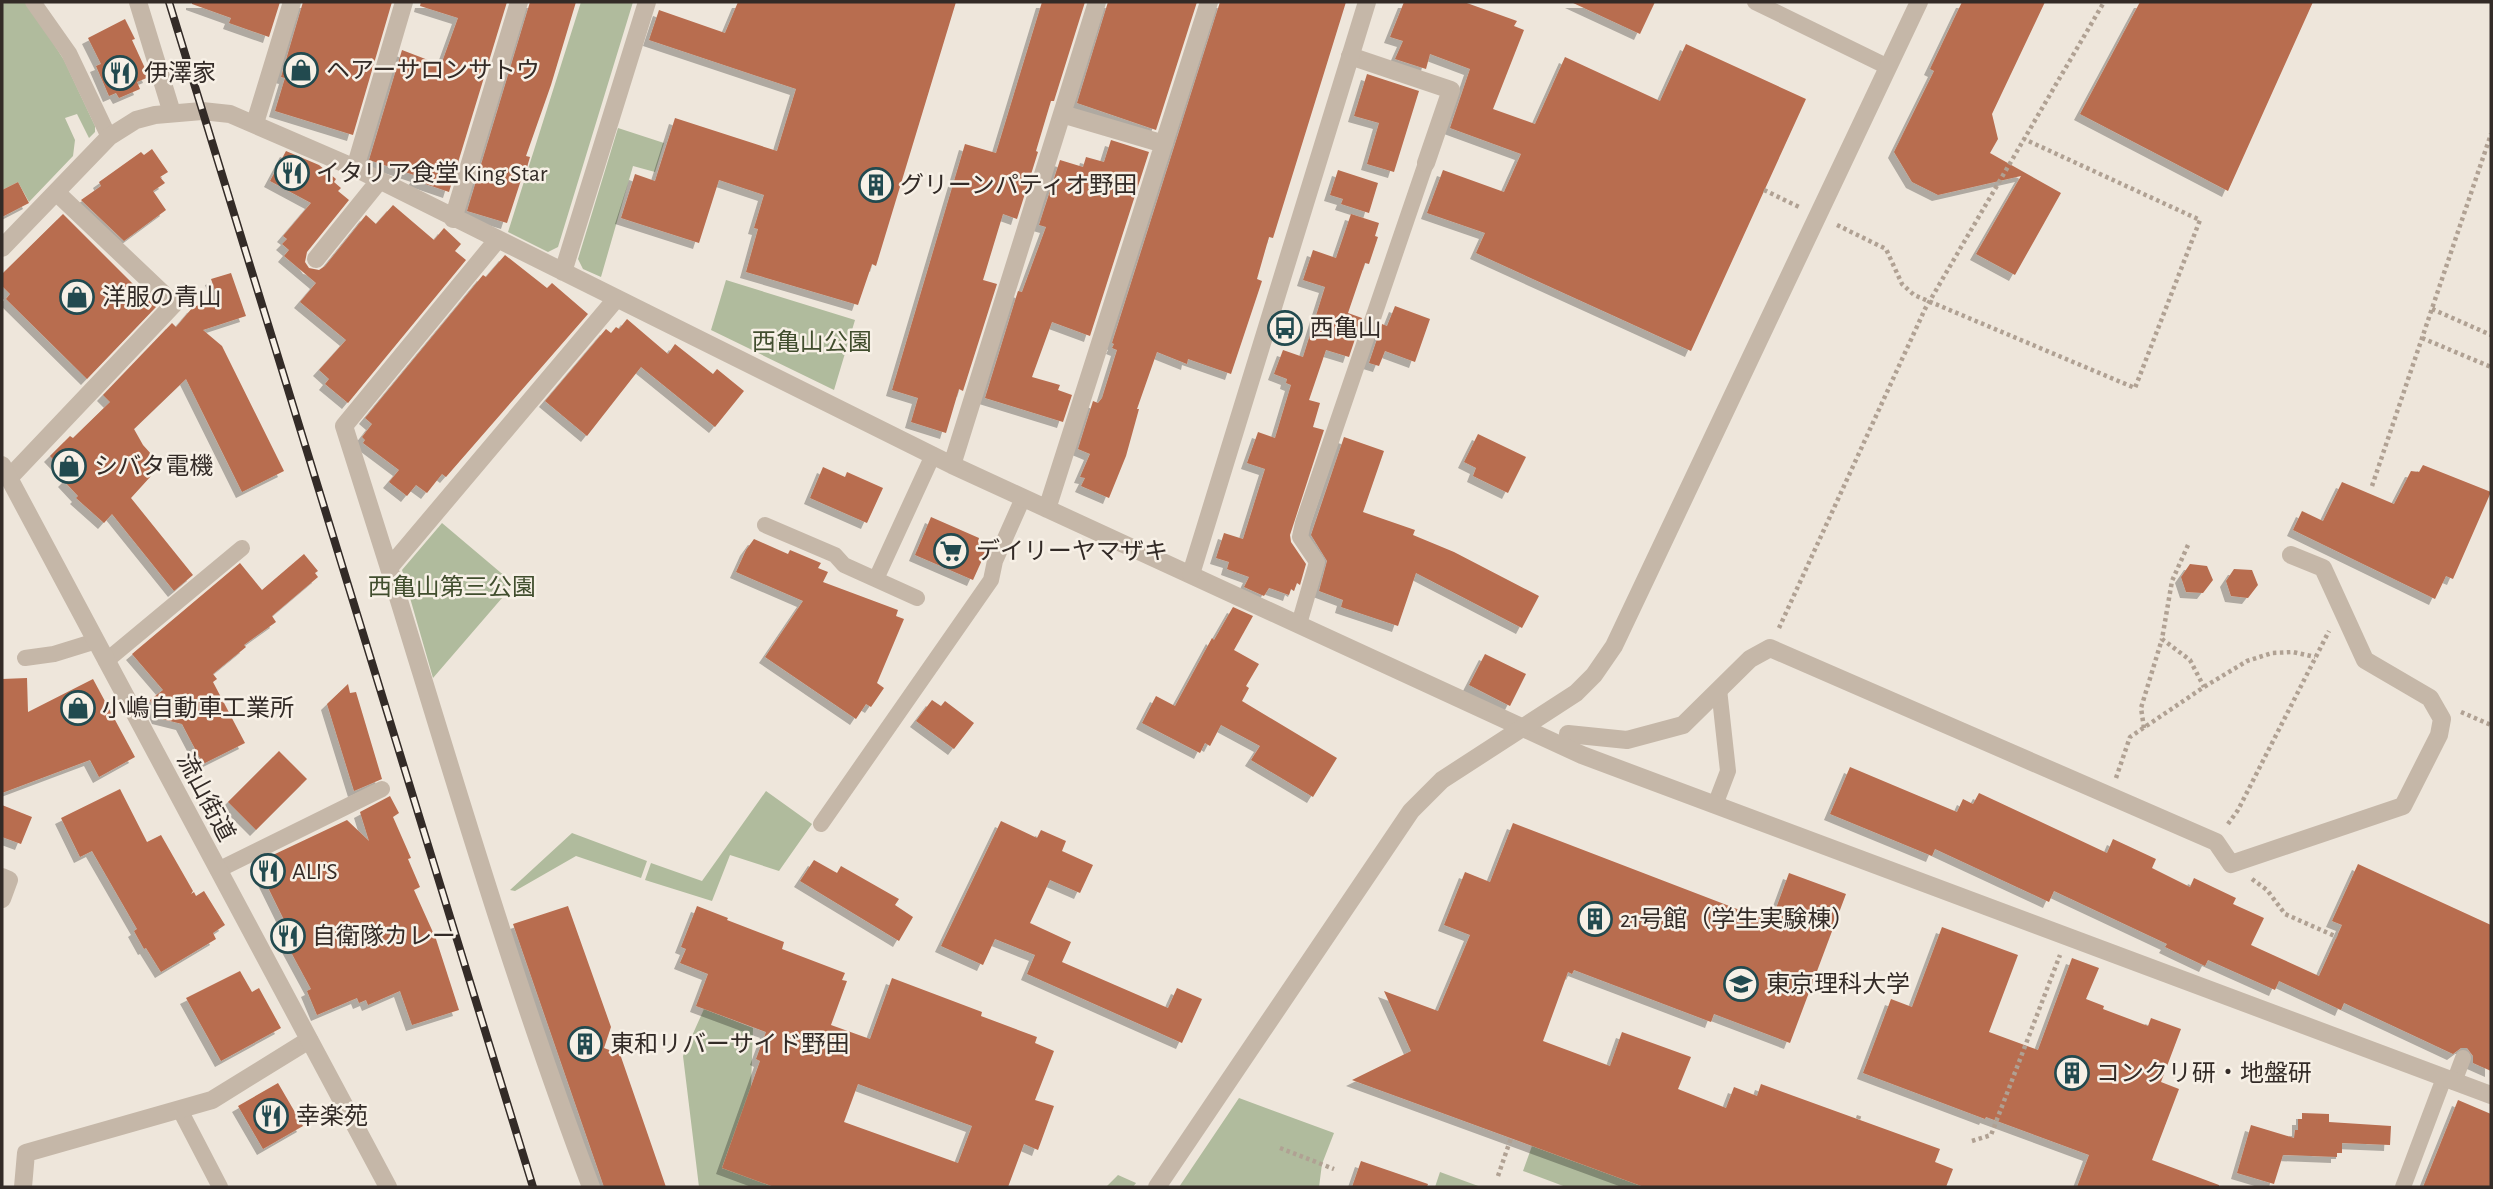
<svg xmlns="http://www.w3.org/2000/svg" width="2493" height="1189" viewBox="0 0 2493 1189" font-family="'Alegreya Sans','Noto Sans JP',sans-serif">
  <defs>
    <filter id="shadow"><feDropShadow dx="-6" dy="6" stdDeviation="0" flood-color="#0004"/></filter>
  </defs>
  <rect width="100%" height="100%" fill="#eee6db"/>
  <path fill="#b0bb9d" d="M2,2H27L64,60L95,126V132L89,138L77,114L65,118L75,140L73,156L29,202L18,182L2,190Z
    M581,2H633L558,247L548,252L508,232Z
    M618,128L664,143L655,172L633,166L601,277L583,269L578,259Z
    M726,280L855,320L834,390L711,330Z
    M442,523L514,584L433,678L402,570Z
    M766,791L812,824L779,871L730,855L712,901L645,880L651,863L702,881Z
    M572,833L647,861L641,878L576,856L515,891L510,890Z
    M704,1009L753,1028L751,1088L722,1168L774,1187H699L683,1056Z
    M1239,1098L1334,1133L1322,1164L1319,1187H1179Z
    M1532,1146L1644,1187H1566L1523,1171Z
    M1440,1172L1481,1187H1435Z
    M1118,1175L1136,1183L1133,1187H1106Z"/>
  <path fill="#b86d4f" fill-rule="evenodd" filter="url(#shadow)" d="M192,2H280L269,37L229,23L231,18L192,4Z
    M303,2H392L353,135L275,111L285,78L281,77Z
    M421,2H507L449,192L414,180L417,176L369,160L402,50L441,65L458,18L420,6Z
    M530,2H576L551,85L526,156L530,157L523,181L521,180L507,223L467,211Z
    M738,2H956L876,266L872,264L858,305L746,272L758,229L754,228L764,195L719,180L699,243L621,218L635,174L655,181L675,118L777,151L796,89L649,40L659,10L725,33Z
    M1042,2H1085L1054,101H1051L1036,151L1038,152L1017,219L1003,214L983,280L997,284L963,391L959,389L946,433L911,422L918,398L892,390L965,144L996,153Z
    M1108,2H1197L1156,130L1077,103Z
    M1220,2H1346L1273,238L1269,237L1257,279L1262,281L1231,374L1188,359L1187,364L1157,352L1137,409H1139L1126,456L1109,498L1081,486L1085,478L1080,477L1090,454L1078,449L1093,401L1098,403L1102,398L1117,350L1112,348L1114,344L1112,343Z
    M1404,2H1464L1517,21L1514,26L1524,30L1493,109L1535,124L1565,57L1660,101L1686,44L1806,99L1691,351L1476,253L1485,233L1427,213L1443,170L1504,192L1521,154L1450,128L1470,69L1430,54L1426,69L1395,59L1403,41L1390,37Z
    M1571,2H1655L1640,34Z
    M1962,2H2045L1992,114L1998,139L1990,153L2061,193L2015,275L1976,254L2021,176L1938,195L1912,182L1894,152L1934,71L1930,69Z
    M2140,2H2313L2228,191L2080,114Z
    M125,19L135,39L132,40L149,77L137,82L140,89L119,98L116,93L109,96L96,66L101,64L88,38Z
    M1367,74L1419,91L1394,172L1367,164L1379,123L1354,116Z
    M1111,140L1149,152L1090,336L1052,322L1032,377L1060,385L1058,390L1072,395L1063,422L985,398L1018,291L1022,292L1046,227L1039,225L1060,160L1083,167L1086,157L1104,162Z
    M152,149L168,172L160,177L165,183L153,191L166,210L124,241L81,200L101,186L99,182L141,152L144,155Z
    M286,151L319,165L336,179L334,182L341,188L338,191L349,200L307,252L305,262L309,268L319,270L325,266L366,215L376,224L393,205L434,240L444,228L461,244L455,251L466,260L348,403L325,384L329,379L319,370L346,340L300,302L316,283L284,256L289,250L282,244L287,239L283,236L311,203L270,181Z
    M1338,170L1378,183L1369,213L1341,204L1343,199L1330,195Z
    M18,182L29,203L2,217V190Z
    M63,214L156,307L87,379L6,299L10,294L2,286V274Z
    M1351,214L1379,223L1375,236L1378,237L1369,264L1365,263L1348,313L1362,318L1349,357L1326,350L1309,400L1320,403L1313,427L1324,430L1290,535L1291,542L1306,564L1300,585L1297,583L1294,591L1291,589L1289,595L1269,588L1264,596L1244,587L1249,577L1227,569L1229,562L1216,558L1224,533L1243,539L1265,469L1247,463L1258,432L1275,438L1291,385L1286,383L1287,379L1274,374L1283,350L1303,357L1325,287L1303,280L1313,250L1336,258Z
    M505,255L547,288L552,283L588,314L446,477L442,474L427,493L416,485L407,496L389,482L399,470L363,443L365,440L362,437L372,424L365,418L483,275L486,277Z
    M231,273L246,316L203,330L222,346L284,471L242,492L186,379L134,429L143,445L161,465L131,498L193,575L174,591L112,514L104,523L76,498L78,496L64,481L69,476L50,456L70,436L73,438L110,402L103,395L172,323L176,327L193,307L218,299L211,279Z
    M1395,306L1430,319L1415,362L1385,351L1379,366L1369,363L1382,324L1387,326Z
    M627,319L668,354L675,344L713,374L717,369L744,391L715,427L641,367L587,436L545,401L606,329L611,333L616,327L619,329Z
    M1478,434L1526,457L1508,493L1473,476L1476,468L1464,462Z
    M1344,437L1384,451L1363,512L1415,530L1413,535L1454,552L1539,596L1522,628L1416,573L1398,626L1341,607L1343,600L1319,591L1327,561L1311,535Z
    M2423,465L2491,492L2453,579L2446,576L2435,599L2293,530L2302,511L2323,521L2342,482L2394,504L2411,471L2419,472Z
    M823,467L845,477L847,472L883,488L867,523L810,498Z
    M931,517L979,538L978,542L988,547L973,580L915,555Z
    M754,539L788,554L790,550L821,563L818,568L828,572L823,582L898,610L896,616L904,619L877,683L884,688L871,707L866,704L856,719L765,657L803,601L736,572L746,550Z
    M304,554L318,571L315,573L318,577L272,616L276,622L244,645L246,647L213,674L217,679L213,682L245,743L203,764L182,724L158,718L150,700L163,690L132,654L240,563L262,590Z
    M2190,564L2207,566L2213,580L2203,593L2186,592L2181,577Z
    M2234,569L2252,570L2258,585L2248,598L2231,596L2226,581Z
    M1233,607L1253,616L1234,650L1259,664L1246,686L1249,688L1242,701L1337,758L1313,797L1251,760L1260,746L1221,725L1210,746L1205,743L1200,753L1142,723L1156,696L1175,706L1212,638L1214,640Z
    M1485,654L1526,674L1510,706L1469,685Z
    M27,678L28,712L93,679L135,757L99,777L90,760L2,793V679Z
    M348,684L350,693L356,692L382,779L354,791L327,704Z
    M932,700L941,706L945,701L974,723L954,749L916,721Z
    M279,751L307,779L256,830L228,802Z
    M1850,767L1957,812L1963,799L1973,804L1979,793L2107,853L2113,839L2156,859L2152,868L2190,887L2194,878L2236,898L2233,904L2264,918L2251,945L2319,976L2342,925L2332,921L2358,864L2491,925V1071L2473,1063V1056L2467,1048H2461L2453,1054L2344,1003L2341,1010L2279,981L2275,990L2208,960L2205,966L2165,947L2167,944L2054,891L2049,902L1935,849L1932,856L1830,814Z
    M120,789L147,842L161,835L193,891L191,894L194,892L196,896L204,891L225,925L213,933L216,939L161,972L146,948L144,949L134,931L137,929L92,851L80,857L61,818Z
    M390,796L399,813L393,817L411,858L408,859L420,887L414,890L436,939L459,1010L412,1025L400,991L368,1005L366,1000L359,1003L357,998L317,1015L307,991L311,989L279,930L287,926L256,863L347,820L369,841L360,812Z
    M2,805L32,817L21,844L2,837Z
    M1001,821L1037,838L1041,830L1066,841L1062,851L1093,865L1080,893L1050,880L1030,923L1071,942L1062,962L1168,1008L1177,988L1202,999L1182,1043L1027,974L1035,955L995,939L983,965L941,946Z
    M1513,823L1771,922L1789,873L1846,894L1790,1043L1714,1014L1711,1022L1574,970L1572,974L1568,972L1543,1041L1610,1066L1622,1032L1691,1057L1678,1089L1726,1108L1734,1087L1757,1096L1761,1084L1940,1149L1935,1162L1953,1169L1946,1187H1644L1352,1080L1411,1051L1384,991L1438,1011L1470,935L1444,925L1465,872L1490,882Z
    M814,860L837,873L841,866L899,899L895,905L913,917L899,941L800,881Z
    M568,906L611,1027L604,1048L620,1054L666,1187H604L513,924Z
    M697,906L728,918L727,920L784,942L782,949L845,973L842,980L847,981L831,1025L870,1039L892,978L982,1012L981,1016L1037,1037L1035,1043L1054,1051L1035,1100L1054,1106L1038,1150L1024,1144L1008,1187H774L722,1168L760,1061L756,1059L766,1032L696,1006L708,974L680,963L686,949L681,947ZM858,1084L972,1126L958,1163L844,1122Z
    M1942,927L2018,955L1989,1032L2038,1050L2072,958L2099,968L2086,999L2104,1006L2103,1009L2148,1026L2151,1018L2181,1029L2161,1082L2179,1089L2152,1160L2219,1185V1187H2077L2089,1155L1986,1117L1985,1119L1863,1073L1891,999L1912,1007Z
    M240,971L252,992L259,988L281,1028L221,1061L186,998Z
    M278,1083L303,1126L263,1149L238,1106Z
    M2458,1100L2491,1114V1187H2423Z
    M2302,1113L2329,1114V1122L2391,1126L2390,1145L2342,1143V1153H2337V1157L2283,1155L2274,1184L2237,1173L2251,1125L2294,1138L2295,1130H2298V1119H2302Z
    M1361,1161L1428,1184L1427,1187H1352Z"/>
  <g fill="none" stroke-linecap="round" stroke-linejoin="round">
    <path stroke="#b0a193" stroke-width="4.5" stroke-dasharray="3.5 3.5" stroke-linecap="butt" d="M1764,190L1799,207
      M1837,225L1886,249L1902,284L1914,295L2135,388L2200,220L2024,139
      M2432,309L2491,335
      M2422,338L2491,367
      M2372,486L2491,134
      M2188,545L2172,581L2162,639L2190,660L2204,687
      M1779,628L1925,309L2104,2
      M2461,712L2491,725
      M2144,728L2141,708L2162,639
      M2116,778L2130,737L2204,687L2247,661L2272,653L2293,652L2315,657
      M2228,824L2238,810L2329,631
      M2252,879L2267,890L2285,914L2337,937
      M1858,1119L1860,1113
      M1972,1141L1991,1135L2060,955
      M1280,1148L1334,1169
      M1498,1176L1511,1138"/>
    <path stroke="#c5b7a8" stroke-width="16" d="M33,2L69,53L109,137
      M1755,2L1888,67
      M765,525L835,555L844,565L917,598
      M876,579L933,455
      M1299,624L1317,562L1300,537L1303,523L1426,163
      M25,658L54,654L96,641
      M106,661L242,548
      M1715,805L1728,771L1719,689
      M821,824L991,580L995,561L1023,498
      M218,870L382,789
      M2454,1082L2463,1058
      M180,1110L220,1187
      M2403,1187L2444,1078"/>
    <path stroke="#c5b7a8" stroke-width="18" d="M1568,734L1627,740L1683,725L1750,659L1770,648L2216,842L2231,864L2403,806L2439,735L2442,719L2430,698L2365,660L2323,568L2291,555"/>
    <path stroke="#c5b7a8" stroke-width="18" d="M138,2L172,113
      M1350,56L1451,90L1426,163
      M1062,114L1164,144
      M255,123L292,2
      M355,168L404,2
      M453,219L519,2
      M2,248L109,137L136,120L155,115L202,111L230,114L355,168L952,465L1582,755L2491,1095
      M316,259L379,181
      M563,272L647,2
      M952,465L1097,2
      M9,478L174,304L56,192
      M1047,509L1209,2
      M389,568L344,426L498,239
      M2,877L9,880L2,899
      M23,1187L26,1153L212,1100L309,1040
      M591,1187C514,984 453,775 389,568L616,299"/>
    <path stroke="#c5b7a8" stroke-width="18" d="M2,465L388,1187
      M1191,574L1367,2
      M1157,1187L1411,811L1442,780L1576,693L1594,675L1614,646L1919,2"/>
    <g stroke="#332b27" stroke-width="8">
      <path id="rail" d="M169,2L533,1187"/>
    </g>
    <use href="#rail" stroke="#f7f0e6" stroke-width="5" stroke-dasharray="16" stroke-linecap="butt"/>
  </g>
  <defs>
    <g id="shop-ring" transform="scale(1.75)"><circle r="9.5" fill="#f7f0e6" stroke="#224a4f" stroke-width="1.5"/><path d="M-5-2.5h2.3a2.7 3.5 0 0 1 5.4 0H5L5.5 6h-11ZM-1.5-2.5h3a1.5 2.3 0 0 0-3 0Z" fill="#224a4f"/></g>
    <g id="restaurant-ring" transform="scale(1.75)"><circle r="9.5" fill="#f7f0e6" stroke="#224a4f" stroke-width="1.5"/><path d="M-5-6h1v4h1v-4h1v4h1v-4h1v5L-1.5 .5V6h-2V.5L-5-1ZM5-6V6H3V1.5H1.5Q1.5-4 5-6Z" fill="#224a4f"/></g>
    <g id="building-ring" transform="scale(1.75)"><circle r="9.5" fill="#f7f0e6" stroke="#224a4f" stroke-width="1.5"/><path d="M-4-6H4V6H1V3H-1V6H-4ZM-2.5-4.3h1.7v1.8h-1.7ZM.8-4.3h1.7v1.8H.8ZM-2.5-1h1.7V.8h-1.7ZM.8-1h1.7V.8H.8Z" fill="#224a4f"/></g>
    <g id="bus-ring" transform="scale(1.75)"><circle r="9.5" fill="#f7f0e6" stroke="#224a4f" stroke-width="1.5"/><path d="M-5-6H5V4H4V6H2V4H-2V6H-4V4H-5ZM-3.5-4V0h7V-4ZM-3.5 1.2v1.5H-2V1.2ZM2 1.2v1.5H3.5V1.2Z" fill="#224a4f"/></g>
    <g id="supermarket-ring" transform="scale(1.75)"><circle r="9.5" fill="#f7f0e6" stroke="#224a4f" stroke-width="1.5"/><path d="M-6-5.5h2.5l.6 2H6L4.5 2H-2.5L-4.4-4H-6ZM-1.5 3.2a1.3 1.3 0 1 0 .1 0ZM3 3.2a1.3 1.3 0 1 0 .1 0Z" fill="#224a4f"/></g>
    <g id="university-ring" transform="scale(1.75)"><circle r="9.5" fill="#f7f0e6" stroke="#224a4f" stroke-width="1.5"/><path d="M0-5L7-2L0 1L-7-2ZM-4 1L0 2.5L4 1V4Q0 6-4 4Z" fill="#224a4f"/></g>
  </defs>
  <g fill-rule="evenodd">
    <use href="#shop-ring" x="301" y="70"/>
    <use href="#restaurant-ring" x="120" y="73"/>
    <use href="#restaurant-ring" x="292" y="173"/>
    <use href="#building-ring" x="876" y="185"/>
    <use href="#shop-ring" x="77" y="297"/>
    <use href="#bus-ring" x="1285" y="328"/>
    <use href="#shop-ring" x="69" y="466"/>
    <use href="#supermarket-ring" x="951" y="551"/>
    <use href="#shop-ring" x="78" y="708"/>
    <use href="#restaurant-ring" x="268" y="871"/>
    <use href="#building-ring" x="1595" y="919"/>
    <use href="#restaurant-ring" x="288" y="936"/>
    <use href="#university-ring" x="1741" y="984"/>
    <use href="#building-ring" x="585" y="1044"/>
    <use href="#building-ring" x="2072" y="1073"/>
    <use href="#restaurant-ring" x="271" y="1116"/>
  </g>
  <g text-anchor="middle" stroke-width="5" stroke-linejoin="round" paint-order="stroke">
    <g font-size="24" fill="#332b27" stroke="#f7f0e6" text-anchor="start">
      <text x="326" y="78">ヘアーサロンサトウ</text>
      <text x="144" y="81">伊澤家</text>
      <text x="316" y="181">イタリア食堂 King Star</text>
      <text x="900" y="193">グリーンパティオ野田</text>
      <text x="102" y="305">洋服の青山</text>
      <text x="1310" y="336">西亀山</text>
      <text x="94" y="474">シバタ電機</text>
      <text x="976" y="559">デイリーヤマザキ</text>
      <text x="102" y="716">小嶋自動車工業所</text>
      <text x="292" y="879">ALI'S</text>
      <text x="1620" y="927">21号館（学生実験棟）</text>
      <text x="312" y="944">自衛隊カレー</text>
      <text x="1766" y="992">東京理科大学</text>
      <text x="610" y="1052">東和リバーサイド野田</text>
      <text x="2096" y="1081">コンクリ研・地盤研</text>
      <text x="296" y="1124">幸楽苑</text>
    </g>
    <g font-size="24" fill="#414e2e" stroke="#f7f0e6">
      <text x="812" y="350">西亀山公園</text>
      <text x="452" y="595">西亀山第三公園</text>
    </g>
    <g font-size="24" fill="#332b27" stroke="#f7f0e6">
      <text transform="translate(206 797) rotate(62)" y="8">流山街道</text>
    </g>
  </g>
  <rect width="2493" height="1189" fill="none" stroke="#332b27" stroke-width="7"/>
</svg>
